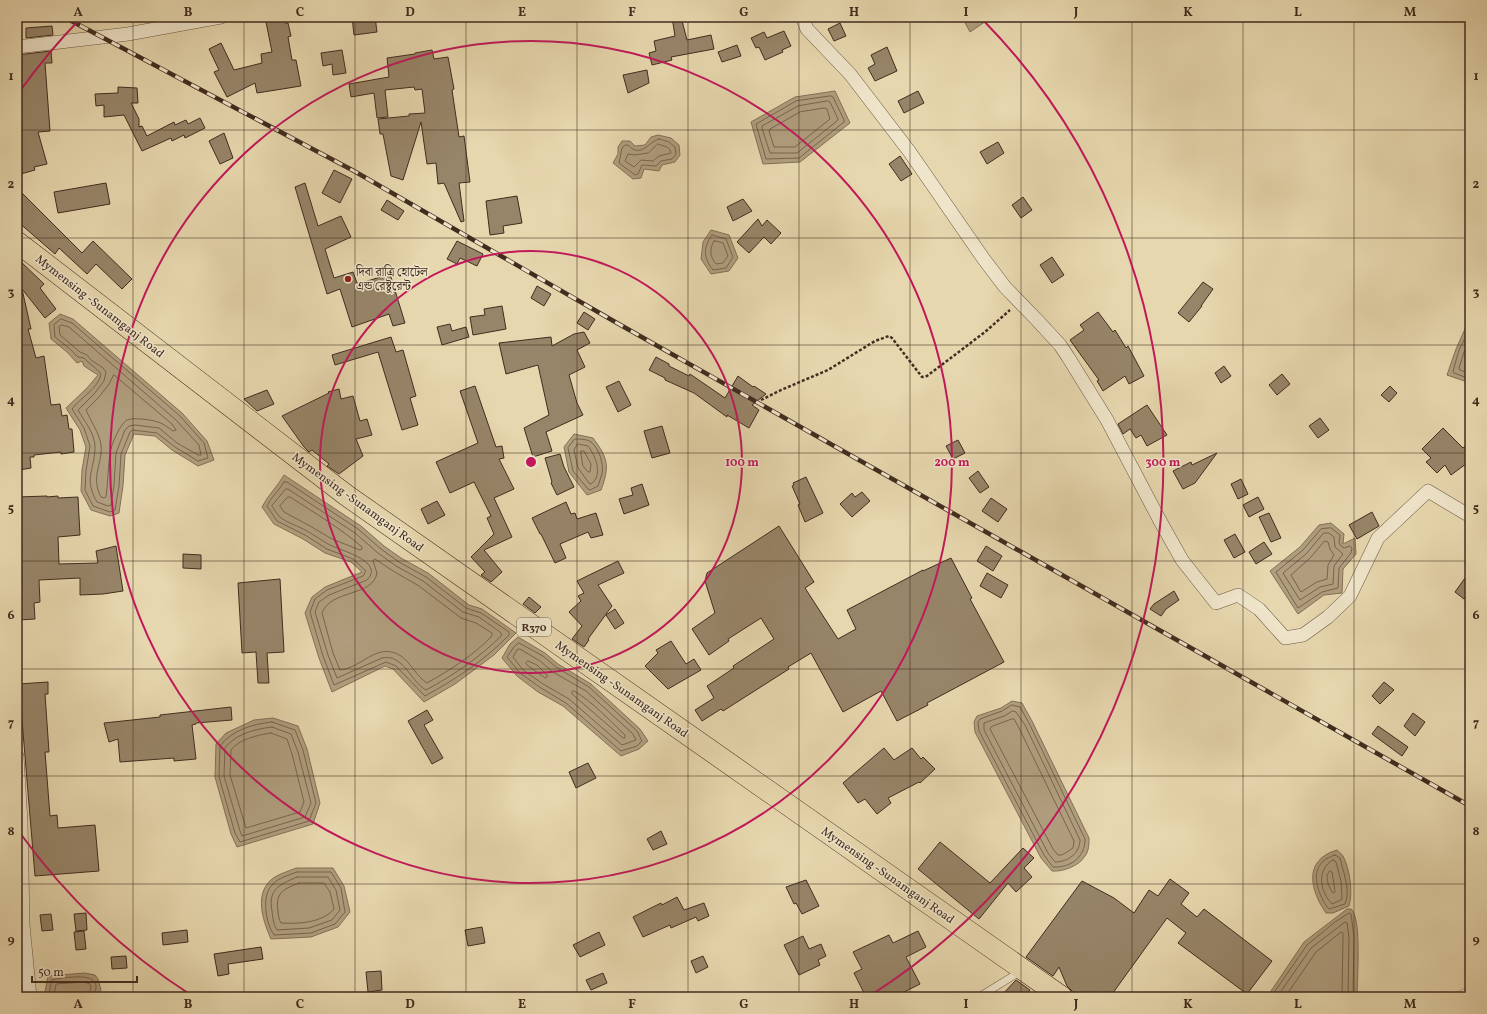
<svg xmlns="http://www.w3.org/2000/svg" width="1487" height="1014" viewBox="0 0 1487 1014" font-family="Vollkorn,'Noto Serif Bengali',serif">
  <rect width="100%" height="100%" fill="#e7d7ae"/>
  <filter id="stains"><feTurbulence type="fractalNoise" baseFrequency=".005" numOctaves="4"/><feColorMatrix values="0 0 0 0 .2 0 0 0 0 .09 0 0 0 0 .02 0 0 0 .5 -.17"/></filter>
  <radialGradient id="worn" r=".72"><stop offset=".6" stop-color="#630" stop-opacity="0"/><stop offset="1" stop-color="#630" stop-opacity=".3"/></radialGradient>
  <path fill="#af9d7d" stroke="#837057" d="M962,17H992L970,32Z
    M835,91L850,123L800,162L763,164L751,122L795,97Z
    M658,135L671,138L679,145L680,155L675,162L662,165L659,171L644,169L641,178L633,179L613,163L618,154V147L622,141H630L635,146L645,145L651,137Z
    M711,230L729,235L738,258L729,271L711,274L701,259L703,242Z
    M60,314L73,319L182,413L207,441L214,460L198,466L172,450L155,436L134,434L125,455L123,486L119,513L110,516L91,510L81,491L82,470L86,447L80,430L66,408L87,388L98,375L84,366L82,361L77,363L67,352L51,339L49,323Z
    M1469,320L1470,321V383L1447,375L1456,349Z
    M574,434L593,438C608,458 610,466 601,490L587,495L569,472L564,447Z
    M284,475L361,526L384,546L401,558L428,573L469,605L482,609L516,633L494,655L455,684L424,702L393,669L385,666L332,692L319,658L305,613L312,597L325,587L362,572L351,562L325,553L303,539L274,524L262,507C268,495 277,487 284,475Z
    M1331,523L1344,534L1343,544L1355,538L1356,554L1343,569L1342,593L1324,595L1298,614L1270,571L1300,547L1319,525Z
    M518,637L545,653L558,664L591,684L640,729L648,741L639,749L621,756L563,706L538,692L517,676L502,658L510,644Z
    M1012,701L1022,703L1032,721L1089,838C1089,844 1089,851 1085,856C1079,866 1063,872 1052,871L1041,858L975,732L974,722L977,716L1001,708Z
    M273,718L298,726L307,749L320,803L313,824L237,847L231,834L215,777L216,744L226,733L254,720Z
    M1337,850C1339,852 1342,854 1343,856C1350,869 1353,893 1349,906L1333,913H1326C1310,890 1303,860 1337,850Z
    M296,868H333L344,886L350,912L338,927L311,937L271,939C264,923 255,899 268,883C274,875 287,872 296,868Z
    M1347,909H1351C1362,917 1357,981 1357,997H1267L1304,942Z
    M85,973L95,975L98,979L101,990L96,997H44L48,976Z"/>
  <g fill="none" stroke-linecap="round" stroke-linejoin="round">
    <path stroke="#78644e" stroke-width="1" d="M831,96L833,97L844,120V122L799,158L766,159L756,124L796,101Z
      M828,101L830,102L838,119L837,121L797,153H770L762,128V126L798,106Z
      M825,108L827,109L830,119L795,147H774L769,131L770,129L800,112Z
      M659,139L669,142L675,147L676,154L672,159L661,161L656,166L642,165L638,174L635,175L619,163L622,148L625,145H628C641,159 648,142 659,139Z
      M658,144L667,147L670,150L671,153L659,156L653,161L641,160L634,167L625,161L628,154L635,155L648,153Z
      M712,235L726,239L733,257L726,268L713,270C703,257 703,248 712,235Z
      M714,241H716L723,243L728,256L723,263L716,264C710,257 709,249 714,241Z
      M61,319L72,323L180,416L204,443L208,458L198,461L175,447L157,433L132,430L130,432L121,454L119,486L115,510L110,512L93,506L85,490L86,471L90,446L84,428L72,409C80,398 99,388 101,374C97,368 89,364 84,358L78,357L70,349L55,337L54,325Z
      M62,325L69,327L176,420L199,445L201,455H198L177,443L159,428L135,425L129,426L125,430L116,453L114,485L111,505L108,506L97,502C83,478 95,470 95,447C95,433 84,421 78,410L94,394L104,381L106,372L103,368L91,360L87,355L80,352L60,335L59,327Z
      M1470,328L1459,350L1453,371L1454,373L1470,379
      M1470,340L1464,352L1459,368L1460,370L1470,374
      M114,375L172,424L176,430L173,431C161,422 158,421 142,419C137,419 132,418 127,420C120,424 111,445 110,453C108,467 108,482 106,497L104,498L101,497C90,476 103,464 101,445C99,432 91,422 86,410L99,397L109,384Z
      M575,439C579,439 587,439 591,442C599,448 604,464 602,474C601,478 599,482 598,486L590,490L588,489L573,471L568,448Z
      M578,444L588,446C595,455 604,475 591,484L589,483L578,468L574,450Z
      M581,451H584L591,464L590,472H588L583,466Z
      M284,482H287L358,529L381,549L399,562L426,577L466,608L481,613L509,632V635C485,660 456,679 425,696L396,666L386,662L334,685L323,656L310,612L315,599L327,590L363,576L366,571L353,559L327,549L305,535L277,521L267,506C271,497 279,491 284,482Z
      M286,489H288L355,533L378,553L396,566L423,581L463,612L479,617L500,632L502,635C480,657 454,675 426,690C411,682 403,653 382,658L337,678L328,655L315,612L319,602L329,595L367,580C386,561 338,550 328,544C321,540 314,535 307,531C299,526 286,523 279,516C276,513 274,509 272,506Z
      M288,497H290C315,513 340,528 362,547V549L360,550L332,539L310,526L284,512L280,506Z
      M1331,528L1340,535L1339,543L1341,546L1344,548L1350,546L1352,548L1351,553L1339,568L1338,588L1322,592L1298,608L1276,572L1303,550L1321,529Z
      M1324,533H1329L1334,537L1335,547L1343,554L1334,566L1333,584L1320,587L1300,600L1283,573L1306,554Z
      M1325,541L1328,542L1330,549L1334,555L1328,565L1327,579L1317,582L1301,592L1291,575L1310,558Z
      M375,559L393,571L419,586L461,618L476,623L492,633V636C474,655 450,670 427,683C417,677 411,663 401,656C377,641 362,668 340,670L333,653L322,613C331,589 373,597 377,573L373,561Z
      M519,643L543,656L556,667L589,687L637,731L642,741L637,746L621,751L566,703L541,688L520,673L507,657L514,647Z
      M520,649L540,661L553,672L586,691L633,734L636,740L622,745L569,699L543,684L523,670L513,657L517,650Z
      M528,661L537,665L547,675V677L545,678L527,665L526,663Z
      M574,691C593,702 609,720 625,735V738H623L572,694V692Z
      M1012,705L1020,707L1029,723L1085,839C1085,857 1071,868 1053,867L1044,855L979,731L978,722L980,719L1002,711Z
      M1013,711L1016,712L1025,725L1080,840C1080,853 1068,862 1055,862L1048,853L984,730V723L1004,716Z
      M1012,719H1014L1019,728L1074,841L1073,848L1062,855H1058L1053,849L990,729L991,727Z
      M272,722L295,730L303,750L316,803L309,821L240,842L235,833L219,777L220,746C232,730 253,724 272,722Z
      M272,727L291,734L298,752L311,803L305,817L242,836L240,831L224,776L225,748C235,734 255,729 272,727Z
      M271,733L287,739L292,754L304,802L300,812L246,828L230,775L231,750C239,739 258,735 271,733Z
      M1335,855L1340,858C1343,871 1351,891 1345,904L1329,909C1325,905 1323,900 1321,896C1313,878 1314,861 1335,855Z
      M1333,860L1336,862L1341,881L1342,898L1341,900L1332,904C1320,892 1316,869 1333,860Z
      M1330,871L1332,872L1335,891L1334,893L1332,892L1328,884L1327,875Z
      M297,872H331L341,888L345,912L335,924L311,933L274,935C266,924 261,896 272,885C278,878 289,875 297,872Z
      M297,877H328L336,890L340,910L332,920L309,928L277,930C273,924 273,918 272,911C268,889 279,885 297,877Z
      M299,883H324L330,892L334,909C322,923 298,924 281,923C279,920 278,915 278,911C275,892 284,889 299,883Z
      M48,997L52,980C62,978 98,971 96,988C96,991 93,994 93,997
      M54,997L56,984L84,982L90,984L91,988L88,997
      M1271,997L1307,945L1335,922L1349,913L1351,914L1354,937L1353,997
      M1277,997L1311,948L1345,922L1347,923L1349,937L1348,997
      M1285,997L1316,952L1341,932L1343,933V938L1342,997"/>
  </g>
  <path fill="#978569" stroke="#412c1f" d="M265,17H284L285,23H288L291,36L288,37L292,60H296L301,86L257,93L255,83L227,97L214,72L219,70L209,49L221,43L234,70L262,63L261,54L272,52Z
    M352,17H375L377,32L354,35Z
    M672,17H681L687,40L711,35L714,49L671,57L672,60L652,65L649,53L656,51L654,41L675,36Z
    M840,23L846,36L834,41L828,29Z
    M52,26L53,35L26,38V28Z
    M784,31L791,46L782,50L783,52L765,60L759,47L756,48L751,38L764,32L767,38Z
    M737,45L741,56L722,62L718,52Z
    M887,47L897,71L875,81L868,68L875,64L871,55Z
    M342,50L346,73L333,75L332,64L323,66L321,53Z
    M432,50L434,59L448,57L454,89L452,90L459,137L464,136L470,182L459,183L464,221L461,222L444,183L438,184L436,163L427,164L421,122L403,180L391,176L383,134H380L378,119L409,116V114L425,113L422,89L415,90L414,87L385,90L388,117L377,118L374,93L351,97L349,84L389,77L387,58L415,54V53Z
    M51,51L52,63H45L50,131L38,132L47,164L34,167L35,170L17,175V55Z
    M647,70L649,83L628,93L623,75Z
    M118,87L137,88L138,103H131L139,119V127L142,126L147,136L174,122L175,125L186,120L188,124L200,118L205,128L185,138L184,135L172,141L171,138L142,151L124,115L104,117V105L96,106L95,94L118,93Z
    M918,91L924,103L904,113L898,101Z
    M224,133L233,158L220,164L209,141Z
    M998,142L1004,153L987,164L980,152Z
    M900,156L912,174L901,181L889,164Z
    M334,170L352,179L340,203L322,193Z
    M106,183L110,204L58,213L54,192Z
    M305,183L318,226L341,216L351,237L325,249L334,278L353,272L357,283H361L390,274L405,323L393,326L389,314L352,327L340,289L327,294L295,187Z
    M17,188L82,253L93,241L132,279L122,289L96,264L87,274L59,248L55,254L17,221Z
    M517,196L522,223L503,226L504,233L490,235L486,201Z
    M1023,197L1032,210L1021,218L1012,205Z
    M743,199L752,211L733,221L727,207Z
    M387,200L404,211L398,220L381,210Z
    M758,219L762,226L767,220L781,233L771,244L764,237L749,253L737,242Z
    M457,241L483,254L477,266L460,258L457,264L447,259Z
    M1052,257L1064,275L1052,283L1040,265Z
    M17,258L44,284L40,288L56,309L45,318L22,289L31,329H28L36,358L44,356L51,405L60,404L62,416L67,415L69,429H72L74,452L61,454V452L34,455V457H30L31,468L19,470L17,450V288L21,287L17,282Z
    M1203,282L1213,289L1201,306H1202L1189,322L1178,313Z
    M537,286L551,294L544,306L531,298Z
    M502,306L506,329L473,335L470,317L485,315L484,309Z
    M584,312L595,319L588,330L577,323Z
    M1098,312L1113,332L1115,330L1126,348L1128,346L1144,376L1129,384L1125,376L1103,391L1097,381L1099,380L1070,340L1084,330L1080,325Z
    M450,324L452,331L466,327L469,337L442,345L437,327Z
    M584,332L590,343L577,350L585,367L569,375L577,403L583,415L546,432L552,451L533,457L524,428L549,415L538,365L506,374L499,343L551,337L552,346L574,334Z
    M391,337L396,352L403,350L416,396L410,398L418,425L402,430L378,352L335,365L332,355Z
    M656,357L669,364V366L689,376L690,374L725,398L738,376L753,387L754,386L766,394L752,405L759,410L749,428L727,415V417L694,393L665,380V378L649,370Z
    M1224,366L1231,376L1221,383L1215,373Z
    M1282,374L1290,384L1277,395L1269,385Z
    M619,381L631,405L618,412L606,387Z
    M475,386L496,447L502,446L504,458L499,459L514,489L494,498L512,537L484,550L502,572L491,582L481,575L485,572L471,557L494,534L487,518L491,516L474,482L450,493L436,462L478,443L460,391Z
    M1390,386L1397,393L1389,402L1381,395Z
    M339,389L341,399L353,396L360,421L367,419L372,435L356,439L363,456L339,474L327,466L329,464L312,450L309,452L304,447L282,416L329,393L328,392Z
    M267,390L274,404L257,411L244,399Z
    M1147,405L1167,435L1147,446L1141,435L1136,438L1130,429L1123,434L1118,424Z
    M1320,418L1329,430L1318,438L1309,426Z
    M662,426L670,453L652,458L644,431Z
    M1443,428L1463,448L1470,442V461L1451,475L1445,465L1437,473L1426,462L1431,458L1422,449Z
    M958,440L965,453L953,459L946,446Z
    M1217,453L1195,483L1183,489L1173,471L1191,462L1192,465Z
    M560,454L564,467L574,487L557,495L551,483L552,482L545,458Z
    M978,471L989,487L980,493L969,478Z
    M806,477L823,513L805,522L798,505L800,504L792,486L794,485L793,483Z
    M1241,479L1248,494L1238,499L1231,484Z
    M642,484L649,505L624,514L619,499L633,495L631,488Z
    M862,492L870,501L852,517L840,504L852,493L855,497Z
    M47,496V497L58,496V498L78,497L80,535L58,537L59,564L98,563L96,551L116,546L123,591L103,594L80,595V578L39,580L40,602L34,603L35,619L18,620L17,497Z
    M1258,497L1264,509L1249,517L1243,505Z
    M991,498L1007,509L998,522L982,511Z
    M437,501L445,515L428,524L421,509Z
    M566,502L571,514L575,513L577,519L596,513L603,535L591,538L588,532L560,544L566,558L555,563L541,534H540L532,518Z
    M1372,512L1379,526L1357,539L1349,525Z
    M1269,513L1281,538L1271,542L1259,517Z
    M779,526L814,582L805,588L838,639L856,629L847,610L923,570V571L951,558L972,598L970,599L1004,662L927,703L928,705L897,721L881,691L843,712L811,653L788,667L789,669L723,711L721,709L702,721L695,710L714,698L707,686L734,668L733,666L774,639L761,618L728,639L729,641L709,655L692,629L715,613L705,581L707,573Z
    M1235,534L1245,552L1234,558L1224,540Z
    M1264,542L1272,554L1256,564L1249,552Z
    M986,546L1002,556L993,571L977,561Z
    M183,554L201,555V569L183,568Z
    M618,561L624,573L598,585L612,606L588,639L589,640L584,647L572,639L582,626L569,612L581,601L578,596L584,593L577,581Z
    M1470,571V590L1464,599L1455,592Z
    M987,573L1008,585L1001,598L980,586Z
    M280,579L284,652L267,653L269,683H258L256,652L242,653L238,583Z
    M1174,591L1179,600L1166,609L1161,616L1150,609L1154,604Z
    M529,597L541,607L535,613L523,604Z
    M615,609L624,623L615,629L606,615Z
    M671,641L686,664L694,659L701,670L668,689L645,666L658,653L656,650Z
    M48,682V694H45L49,752H45L50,816L57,815L58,828L95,825L99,871L35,876L19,684Z
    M1384,682L1394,690L1380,704L1372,696Z
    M231,707L232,720L196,723V724L192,725L196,759L174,761V758L120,762L118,739L109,742L104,723L160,717V715Z
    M427,710L433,720L424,725L443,758L432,764L408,721Z
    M1413,713L1425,722L1415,736L1404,726Z
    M1378,726L1408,747L1402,756L1372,734Z
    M884,748L894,760L912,748L921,759L923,757L935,769L920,783L919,782L888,798L891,803L877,814L865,799L858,803L843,783Z
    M588,763L596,778L576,788L569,772Z
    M661,831L667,844L653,850L647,839Z
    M940,842L990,883L1023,848L1034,858L1024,868L1032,877L1016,892L1008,883L979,919L918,869Z
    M1170,879L1189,893L1181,904L1197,917L1204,909L1272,961L1247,994L1178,943L1186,933L1167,918L1110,997H1075L1073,992L1067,986L1059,967L1053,976L1026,957L1082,881L1114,898L1134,913L1149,890L1158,896Z
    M806,880L819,906L802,914L796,903L794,904L786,887Z
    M677,897L684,910L704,903L709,916L698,921L696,917L671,928L670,925L643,937L633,917L661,903L662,905Z
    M86,913L87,930L76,931L74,914Z
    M51,914L53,930L42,931L40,915Z
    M482,927L485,943L468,946L465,930Z
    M187,930L188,942L163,945L162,933Z
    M84,931L86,949L76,950L74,932Z
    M918,931L926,947L906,957L920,984L894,997H866L854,973L862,969L853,952L889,935L893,943Z
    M599,932L605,945L580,957L573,945Z
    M803,936L809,949L821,944L826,956L818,960L820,965L799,975L784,945Z
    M261,947L263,959L228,964L229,974L218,976L214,954Z
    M126,956L127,968L112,969L111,957Z
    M703,956L708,967L696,973L691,961Z
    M381,971L382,990L368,992L366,972Z
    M603,973L607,983L591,990L586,980Z
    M1016,980L1030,990L1024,997H1000Z"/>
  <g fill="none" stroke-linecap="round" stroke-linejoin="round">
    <g stroke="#6a5743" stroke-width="8">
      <path id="lane" d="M979,997L1021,971"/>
    </g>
    <g stroke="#6a5743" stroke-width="14">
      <path id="street" d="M802,17L807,29L850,74L909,151L983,258L1005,287L1037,320L1060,345L1068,357L1107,420L1159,519L1182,560L1216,603L1238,595L1259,609L1285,638L1303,635L1328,617L1350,596L1378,538L1428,491L1470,516
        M17,47L128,34L221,17
        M17,756L21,822L23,925L30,997
        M1463,997L1470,993"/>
    </g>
    <g stroke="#412c1f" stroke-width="22">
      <path id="primary" d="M17,242L346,495L1062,997"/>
    </g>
    <path stroke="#412c1f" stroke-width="2.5" stroke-dasharray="3 2" stroke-linecap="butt" d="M761,400L781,390L828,370L875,341L889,336L892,338L922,377L927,376L985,332L1010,310"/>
    <use href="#lane" stroke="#efe5ca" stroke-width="7"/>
    <use href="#street" stroke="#efe5ca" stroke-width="13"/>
    <use href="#primary" stroke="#e7d7ae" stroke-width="21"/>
    <g stroke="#412c1f" stroke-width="4.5">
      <path id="rail" d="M64,17L354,171L617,323L1470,806"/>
    </g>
    <use href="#rail" stroke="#efe5ca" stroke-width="3" stroke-dasharray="9" stroke-linecap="butt"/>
  </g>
  <path fill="none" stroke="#412c1f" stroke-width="1" stroke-opacity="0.55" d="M133,17V997M244,17V997M355,17V997M466,17V997M577,17V997M688,17V997M799,17V997M910,17V997M1021,17V997M1132,17V997M1243,17V997M1354,17V997M17,130H1470M17,238H1470M17,345H1470M17,453H1470M17,561H1470M17,669H1470M17,776H1470M17,884H1470"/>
  <g fill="none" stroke="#c2185b" stroke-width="2">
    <circle cx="531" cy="462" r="211"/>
    <circle cx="531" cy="462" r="421"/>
    <path d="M191 995A632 632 0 0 1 20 833M20 91A632 632 0 0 1 80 19M982 19A632 632 0 0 1 871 995"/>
  </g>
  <circle fill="#8f2418" stroke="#efe5ca" stroke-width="1.5" cx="348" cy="279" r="4"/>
  <g text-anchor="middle" stroke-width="3" stroke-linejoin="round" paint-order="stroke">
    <rect fill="#efe5ca" stroke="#756452" stroke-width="1" x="517" y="618" width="34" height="18" rx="3"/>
    <g font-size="11" font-weight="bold" fill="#412c1f">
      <text x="534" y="631">R370</text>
    </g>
    <g font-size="12" fill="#412c1f" stroke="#efe5ca" text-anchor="start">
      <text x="356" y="276">দিবা রাত্রি হোটেল<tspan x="356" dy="14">এন্ড রেষ্টুরেন্ট</tspan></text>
    </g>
    <g font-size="12" fill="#412c1f" stroke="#efe5ca">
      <text transform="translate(100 306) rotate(38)" y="4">Mymensing -Sunamganj Road</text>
      <text transform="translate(358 502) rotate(36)" y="4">Mymensing -Sunamganj Road</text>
      <text transform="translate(622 689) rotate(35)" y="4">Mymensing -Sunamganj Road</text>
      <text transform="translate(888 875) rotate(35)" y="4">Mymensing -Sunamganj Road</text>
    </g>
  </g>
  <circle cx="531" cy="462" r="6" fill="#c2185b" stroke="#efe5ca" stroke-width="2"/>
  <g font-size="12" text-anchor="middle" font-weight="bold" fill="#c2185b" stroke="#efe5ca" stroke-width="3" stroke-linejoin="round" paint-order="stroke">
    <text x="742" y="466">100 m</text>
    <text x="952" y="466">200 m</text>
    <text x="1163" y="466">300 m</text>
  </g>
  <rect width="1487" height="1014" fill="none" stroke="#e7d7ae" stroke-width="44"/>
  <path d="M32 976v6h105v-6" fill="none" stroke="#412c1f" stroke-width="2"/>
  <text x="38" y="976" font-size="12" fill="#412c1f" stroke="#efe5ca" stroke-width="3" paint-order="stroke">50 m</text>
  <rect x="22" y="22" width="1443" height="970" fill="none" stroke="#412c1f" stroke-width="1.5"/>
  <g font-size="13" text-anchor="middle" font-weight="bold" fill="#412c1f">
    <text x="78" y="16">A</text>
    <text x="188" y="16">B</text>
    <text x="300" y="16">C</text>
    <text x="410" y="16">D</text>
    <text x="522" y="16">E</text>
    <text x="632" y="16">F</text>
    <text x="744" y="16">G</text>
    <text x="854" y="16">H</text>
    <text x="966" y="16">I</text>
    <text x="1076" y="16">J</text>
    <text x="1188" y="16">K</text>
    <text x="1298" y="16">L</text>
    <text x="1410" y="16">M</text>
    <text x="11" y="80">1</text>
    <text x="1476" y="80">1</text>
    <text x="11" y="188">2</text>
    <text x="1476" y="188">2</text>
    <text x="11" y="296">3</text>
    <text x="1476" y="296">3</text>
    <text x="11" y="404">4</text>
    <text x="1476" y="404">4</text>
    <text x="11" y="512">5</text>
    <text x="1476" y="512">5</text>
    <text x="11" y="619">6</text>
    <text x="1476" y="619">6</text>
    <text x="11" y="727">7</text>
    <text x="1476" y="727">7</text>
    <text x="11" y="835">8</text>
    <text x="1476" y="835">8</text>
    <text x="11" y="943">9</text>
    <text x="1476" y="943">9</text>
    <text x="78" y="1008">A</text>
    <text x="188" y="1008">B</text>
    <text x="300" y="1008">C</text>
    <text x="410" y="1008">D</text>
    <text x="522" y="1008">E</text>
    <text x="632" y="1008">F</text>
    <text x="744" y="1008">G</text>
    <text x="854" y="1008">H</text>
    <text x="966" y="1008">I</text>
    <text x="1076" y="1008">J</text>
    <text x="1188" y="1008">K</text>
    <text x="1298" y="1008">L</text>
    <text x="1410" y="1008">M</text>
  </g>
  <rect width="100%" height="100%" filter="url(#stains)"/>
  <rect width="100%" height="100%" fill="url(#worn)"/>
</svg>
